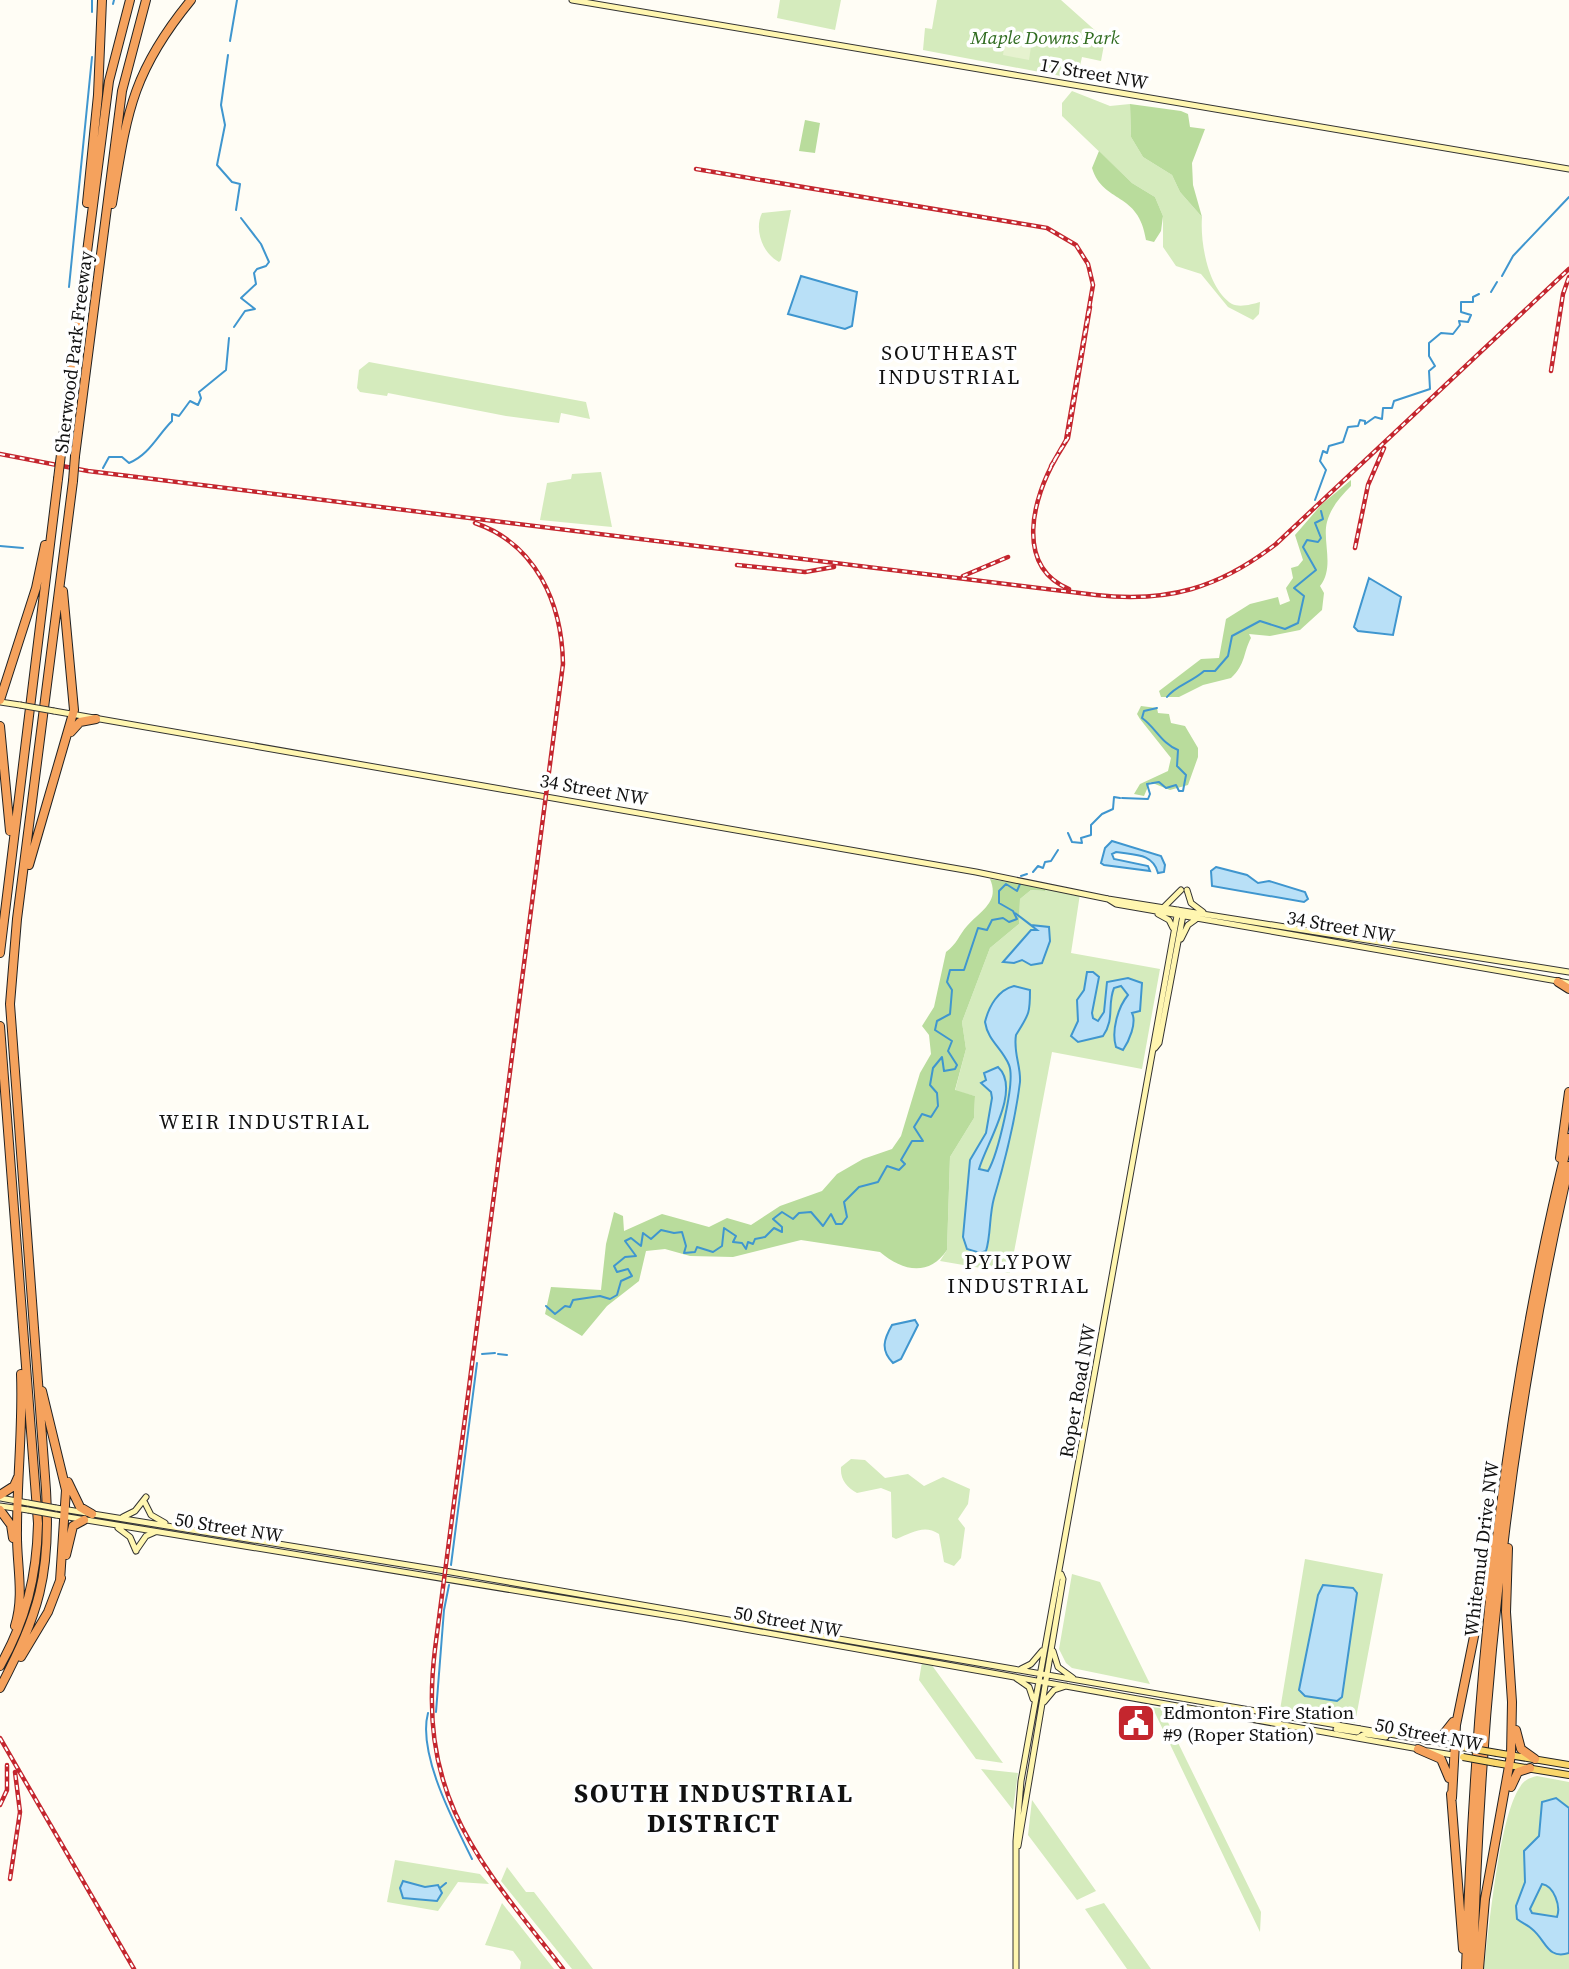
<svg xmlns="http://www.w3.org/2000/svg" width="1569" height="1969" viewBox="0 0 1569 1969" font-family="'Source Serif 4',serif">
  <rect width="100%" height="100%" fill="#fffdf5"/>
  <path fill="#d5ebbd" d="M780,0H841L835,30L777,18Z
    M937,0H1061L1098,33L1106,34L1101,61L1082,57L1077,79L923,50L925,28L932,29Z
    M1072,91L1110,106L1130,104L1131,137L1143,157L1172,175L1180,192L1202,217C1200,243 1208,289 1232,304C1240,308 1253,304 1260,302L1259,314L1253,320L1228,307L1201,274L1176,266L1163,247V216L1155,197L1132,183L1062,116V103Z
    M791,210L781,260L779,262C762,253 754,229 762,213Z
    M369,362L586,402L590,419L561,413L559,423L506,416L388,393L387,396L360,392L357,388L359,370Z
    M601,472L612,527L540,520L547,483L571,479L572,474Z
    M1046,888L1080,894L1071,953L1160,969L1142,1069L1052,1052L1010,1273L940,1261L947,1250L950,1157L974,1118L975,1096L955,1091L966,1049L962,1022L990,948L1019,924L1020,899L1031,890L1045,891Z
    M851,1459L865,1460L885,1478L908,1474L924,1486L943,1477L970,1489L968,1504L958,1519L965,1528L961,1558L954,1566L944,1562L939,1534C924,1524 912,1533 896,1539L892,1537L891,1492L881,1488L857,1493C847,1487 840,1480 841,1467Z
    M1305,1559L1383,1574L1355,1723L1280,1710Z
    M1072,1574L1100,1582L1150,1684L1072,1668L1066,1663L1059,1649Z
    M922,1662L931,1664L1003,1763L976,1759L919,1680Z
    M1150,1707L1161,1708L1261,1912L1260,1932L1155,1713L1150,1712Z
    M981,1769L1018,1773L1013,1810Z
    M1537,1776L1569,1782V1969H1484C1489,1929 1499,1817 1520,1787C1524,1780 1529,1778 1537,1776Z
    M1032,1800L1096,1891L1077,1900L1028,1835Z
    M395,1860L480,1874L489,1884L458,1882L438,1911L387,1902Z
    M507,1867L526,1892H534L593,1969H572L501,1881Z
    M502,1903L554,1969H520L521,1962L513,1951L485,1945Z
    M1104,1903L1151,1969H1127L1085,1909Z"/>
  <path fill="#b9dc9c" d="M1130,104L1181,111L1188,114L1190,127L1205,129L1192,163L1193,185L1202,217L1180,192L1172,175L1143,157L1131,137Z
    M805,120L820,123L815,153L799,151Z
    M1099,151L1132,183L1155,197L1163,216L1161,231L1154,242L1146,240C1139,191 1103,204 1092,168Z
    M1351,480V486C1341,496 1331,507 1327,522C1322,541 1335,567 1320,586L1324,593L1322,610L1300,630L1270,636L1249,634L1251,638C1243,653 1246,664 1231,678L1203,685L1179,697H1161L1159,691L1201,659L1219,658L1226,619L1250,604L1278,597L1280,605L1290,601L1286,588L1293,578L1291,568L1298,566L1303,560L1295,535L1322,504Z
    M1141,706L1157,708L1158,713L1169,714L1171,723L1185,726L1198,748V757L1188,785L1170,790L1150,782L1144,796L1134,794L1140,784L1168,771L1171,758L1140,719L1137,714Z
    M990,879L1046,888L1045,891L1031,890L1020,899L1019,924L990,948L962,1022L966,1049L955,1090L975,1096L974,1118L950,1157L947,1250C929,1277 902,1271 880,1252L801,1240L733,1257L690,1256L665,1249L646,1251L639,1281L607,1306L582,1336L545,1314L551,1287L601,1290L606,1244L614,1212L623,1216L624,1231L662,1214L709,1227L727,1218L751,1225L780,1206L822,1191L837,1174L863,1159L892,1149L901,1136L920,1073L931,1054L929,1035L922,1026L934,1007L946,952C957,944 959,935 967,926C981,910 1000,902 990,879Z"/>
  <path fill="#e6f2cf" d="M1006,35L1032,40L1029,60L1003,55Z"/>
  <path fill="#b9e0f7" stroke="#3f96cf" stroke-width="2" fill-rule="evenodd" d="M801,276L857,292L852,326L845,329L788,314Z
    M1369,578L1401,597L1393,635L1358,631L1354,627Z
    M1112,841L1161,856L1165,865L1164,872L1158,873C1153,853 1134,855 1116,852L1112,854L1114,859L1148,866L1150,871L1104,865L1101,863L1105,848Z
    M1216,867L1247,875L1258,883L1269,881L1305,892L1308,899L1304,902L1212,886L1211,871Z
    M1015,913L1031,925L1049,927L1050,941L1042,963L1031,965L1022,960L1014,963L1003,962L1031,930H1037Z
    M1087,972H1093L1099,977L1092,1013L1093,1018L1098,1021L1104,1012L1107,982L1128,978L1142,983L1140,1011L1132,1013C1137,1023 1129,1041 1123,1050L1116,1047C1111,1031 1118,1007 1128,995L1121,986L1114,988C1107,1005 1115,1019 1103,1036L1078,1042L1071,1036L1078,1021L1077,1000L1084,990Z
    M1014,986L1030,990C1030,1014 1029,1014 1016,1035C1013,1052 1021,1066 1020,1082C1015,1122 1005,1161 994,1198C989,1216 991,1235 986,1251L980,1253L967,1249L963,1237L970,1160L986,1133L992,1098L991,1092L981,1083L986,1080L984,1073L998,1067C1022,1089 986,1144 979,1169L988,1171C997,1156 1016,1082 1009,1065C1002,1048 988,1041 985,1022C989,1006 998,990 1014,986Z
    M915,1320L918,1325L901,1359L893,1363C880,1350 884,1339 892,1325Z
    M1323,1585L1353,1588L1357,1593L1342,1697L1337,1701L1305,1696L1299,1690L1318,1595Z
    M1556,1798L1569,1808V1953C1547,1960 1546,1940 1532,1929C1528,1925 1522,1923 1517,1919L1516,1906L1525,1882L1524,1851L1539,1836L1542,1802ZM1542,1884C1554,1886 1561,1906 1557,1917L1532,1913L1530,1909Z
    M403,1881L425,1887L438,1885L442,1893L437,1901L403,1898L400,1888Z"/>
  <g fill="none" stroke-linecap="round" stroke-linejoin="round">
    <path stroke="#3f96cf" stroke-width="2" d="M92,0V12
      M113,4L114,0
      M230,41L237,0
      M228,55L221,105L225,125L217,165L232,182L240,184L236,210
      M1502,276L1513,256L1569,197
      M69,287L92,57
      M1491,292L1497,282
      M234,327L245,311L255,309L241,298L256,284L254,273L257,269L266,266L269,262L261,244L241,218
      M103,468L109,457H122L129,463C149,455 157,436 172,421V414L179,416L190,401L198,405L201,398L199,392L226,370L229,338
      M1315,500L1326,470L1320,461L1323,451L1327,453L1329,446L1343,442L1348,427L1358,426L1360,420L1365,421V424L1375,417L1382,419L1383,408H1392L1394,401L1430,389L1429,371L1435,366L1429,356V343L1441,333L1453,334L1460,325L1459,321L1468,322L1471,315L1461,312V302H1473V297L1479,294
      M0,546L23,548
      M1167,697C1175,686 1192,682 1204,671H1215L1228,656L1232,636L1260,621L1285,629L1298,623L1304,596L1294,588L1316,570L1303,547L1307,540L1318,542L1321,538L1315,523L1323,519L1321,511
      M1122,798L1148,799L1150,794L1147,784L1159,782L1166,788L1176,785L1179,791H1183L1186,775L1177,766L1178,750C1162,744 1155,727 1142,718L1144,711L1157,708
      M1068,833L1072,842L1082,843L1081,838L1091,835V825L1102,814L1113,809L1114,797L1120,798
      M1033,872L1038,866L1043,868L1045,862L1051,861L1058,850
      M1021,876L1027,874
      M546,1306L555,1314L565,1306L570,1307L573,1300L600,1296L610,1299L617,1295L621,1281L632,1276L628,1269L617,1272L614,1266L625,1257L636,1256L625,1241L631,1238L641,1246L643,1233L651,1239L661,1230L674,1233L682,1232L686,1246L684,1253L695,1252L697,1247L713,1252L722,1246L724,1228L736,1236L733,1242L742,1243L746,1249L748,1242L753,1244L755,1239L765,1237L774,1228L782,1232V1227L773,1219L782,1212L793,1219L799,1213L811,1212L823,1226L831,1214L836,1224H842L847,1217L844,1202L859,1187L878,1182L887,1166L899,1170L905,1164L901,1160L912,1141H923L914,1127L922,1114L931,1117L938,1106L937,1093L930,1085L933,1068L942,1057L944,1071L955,1069L957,1065L948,1051L952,1041L935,1030L937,1021L950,1014L952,990L947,982L950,970H964L978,928L987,930L992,920L1003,918L1009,922L1017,919L1013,911L999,903V891L1006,884L1017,891L1020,884
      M482,1354L495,1353
      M498,1354L507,1355
      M451,1565L477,1363
      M436,1712L444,1610L449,1585
      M428,1713C417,1754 455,1824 472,1859
      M440,1888L446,1883"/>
    <g stroke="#333" stroke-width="7">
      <path id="secondary" d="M572,0L1569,169
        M0,702L20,705
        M54,711L976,872L1108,899L1569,972
        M1187,890L1191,903L1203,912
        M1108,899L1116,904L1569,983
        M1164,907L1181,890
        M1158,914L1169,920L1173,928
        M1181,939L1188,925L1195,920
        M1155,1048L1159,1043L1183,915
        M0,1498L28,1503
        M145,1503L151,1515L165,1523
        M0,1506L28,1510
        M56,1508L445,1571L1453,1745
        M56,1515L683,1618L1419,1749
        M123,1517L135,1511L146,1497
        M118,1528L130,1537L136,1551
        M137,1549L146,1536L155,1532
        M1053,1651L1058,1667L1073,1678
        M1021,1669L1031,1664L1042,1651
        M1016,1678L1029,1687L1033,1699
        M1044,1702L1054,1690L1066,1686
        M1336,1729L1357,1732L1360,1729
        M1359,1737L1365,1734L1386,1737
        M1428,1751L1453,1755
        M1018,1846L1063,1579L1061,1574
        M1016,1969V1841L1021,1781L1178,910"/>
    </g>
    <g stroke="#222" stroke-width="8">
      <path id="primary" d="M1497,1753L1569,1765
        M1496,1763L1569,1775"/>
    </g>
    <g stroke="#222" stroke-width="10">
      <path id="motorway" d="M87,203L98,95L102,0
        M112,204C127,114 131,73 191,0
        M61,454L109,81L130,0
        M75,456L122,91L146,0
        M0,700L36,588L45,545
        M0,726L10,831
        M71,732L80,722L96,719
        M29,865L74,710L63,591
        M0,953L58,479
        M1558,982L1569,989
        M0,1026L38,1523C37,1576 26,1620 0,1666
        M1560,1158L1569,1092
        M42,1391L66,1490L60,1581
        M68,1482L80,1507L92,1514
        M0,1495L14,1486L18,1477
        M0,1510L11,1525L13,1538
        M66,1555L73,1526L84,1520
        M15,1626C25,1594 16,1563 17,1530C17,1478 23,1427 21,1374
        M21,1657L48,1612L61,1578
        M0,1688C39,1613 51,1575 46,1490L10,1004L17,919L73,481
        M1516,1730L1521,1749L1535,1759
        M1427,1740L1442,1736L1453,1722
        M1418,1749L1441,1759L1449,1778
        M1511,1787L1518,1772L1530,1768
        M1451,1794L1463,1949
        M1452,1798L1456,1725L1493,1543
        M1466,1969C1475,1689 1501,1410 1569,1138
        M1473,1969C1480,1699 1508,1430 1569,1166
        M1479,1969L1485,1899L1511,1755L1512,1702L1506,1612L1508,1548"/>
    </g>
    <use href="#secondary" stroke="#fff6b0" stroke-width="5"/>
    <use href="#primary" stroke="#f9d66b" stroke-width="6"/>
    <use href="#motorway" stroke="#f5a25d" stroke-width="8"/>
    <g stroke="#c4262e" stroke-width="4.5">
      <path id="rail" d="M696,169L1047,228L1076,245L1088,264L1093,285L1066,440L1051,466L1068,438L1090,307
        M1551,371L1563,294L1569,277
        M0,454L88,471L1096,595C1168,603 1219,588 1276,544L1569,269
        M1056,458C1033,497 1014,566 1069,589
        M475,523C536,544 562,603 563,664L435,1649C417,1798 478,1860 563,1969
        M1355,548L1368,485L1384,448
        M737,565L805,572L834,567
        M963,576L1008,557
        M0,1738L134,1969
        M0,1805L7,1790V1765
        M10,1879L20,1812L15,1772"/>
    </g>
    <use href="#rail" stroke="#fff" stroke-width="2" stroke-dasharray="5" stroke-linecap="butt"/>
    <g stroke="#333" stroke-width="7" stroke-linecap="butt">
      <path id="secondary-bridge" d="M20,705L54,711
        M28,1503L56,1508
        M28,1510L56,1515"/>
    </g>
    <g stroke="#222" stroke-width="8" stroke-linecap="butt">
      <path id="primary-bridge" d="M1462,1747L1497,1753
        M1463,1757L1496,1763"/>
    </g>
    <g stroke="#222" stroke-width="10" stroke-linecap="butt">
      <path id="motorway-bridge" d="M58,479L61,454
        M73,481L75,456"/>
    </g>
    <use href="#secondary-bridge" stroke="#fff6b0" stroke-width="5"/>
    <use href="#primary-bridge" stroke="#f9d66b" stroke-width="6"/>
    <use href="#motorway-bridge" stroke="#f5a25d" stroke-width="8"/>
  </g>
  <defs>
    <g id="civic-square" transform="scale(2.0125)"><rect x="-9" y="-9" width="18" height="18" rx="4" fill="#c4262e" stroke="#fff"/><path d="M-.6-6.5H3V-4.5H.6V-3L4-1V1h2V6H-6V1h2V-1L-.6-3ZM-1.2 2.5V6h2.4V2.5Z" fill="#fff"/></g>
  </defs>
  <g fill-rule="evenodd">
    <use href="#civic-square" x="1136" y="1723"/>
  </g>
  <g text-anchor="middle" stroke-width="7" stroke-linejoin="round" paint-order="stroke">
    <g font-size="19" font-style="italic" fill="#2f6b1f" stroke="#fff">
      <text x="1045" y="44">Maple Downs Park</text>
    </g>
    <g font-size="19" fill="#111" stroke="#fff">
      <text transform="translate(1094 73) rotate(10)" y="7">17 Street NW</text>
      <text transform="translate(73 352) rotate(-83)" y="7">Sherwood Park Freeway</text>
      <text transform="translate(594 789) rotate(10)" y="7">34 Street NW</text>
      <text transform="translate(1341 926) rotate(10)" y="7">34 Street NW</text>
      <text transform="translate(1077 1391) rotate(-80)" y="7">Roper Road NW</text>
      <text transform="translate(229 1527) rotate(9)" y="7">50 Street NW</text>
      <text transform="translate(1481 1549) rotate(-83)" y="7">Whitemud Drive NW</text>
      <text transform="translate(788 1621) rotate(10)" y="7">50 Street NW</text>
      <text transform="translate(1429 1734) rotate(11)" y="7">50 Street NW</text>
    </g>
    <g font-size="19" fill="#111" stroke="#fff" text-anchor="start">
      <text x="1163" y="1719">Edmonton Fire Station<tspan x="1163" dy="22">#9 (Roper Station)</tspan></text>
    </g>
    <g font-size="21" letter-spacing="2" fill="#111" stroke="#fff">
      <text x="950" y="360">SOUTHEAST<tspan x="950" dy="24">INDUSTRIAL</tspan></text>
      <text x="265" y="1129">WEIR INDUSTRIAL</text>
      <text x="1019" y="1269">PYLYPOW<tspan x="1019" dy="24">INDUSTRIAL</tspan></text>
    </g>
    <g font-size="26" font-weight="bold" letter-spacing="2" fill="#111" stroke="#fff">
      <text x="714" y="1802">SOUTH INDUSTRIAL<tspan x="714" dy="30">DISTRICT</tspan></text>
    </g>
  </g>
</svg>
